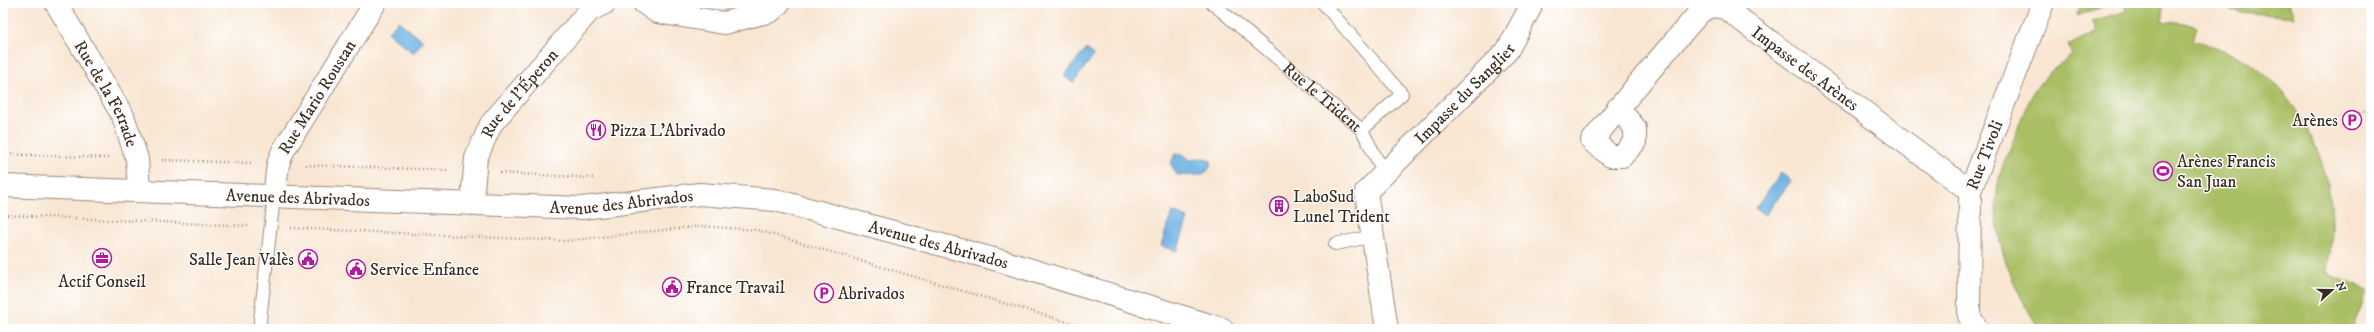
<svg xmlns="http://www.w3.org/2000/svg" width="2374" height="332" viewBox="0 0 2374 332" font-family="'IM FELL DW Pica',serif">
  <rect width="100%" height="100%" fill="#fff"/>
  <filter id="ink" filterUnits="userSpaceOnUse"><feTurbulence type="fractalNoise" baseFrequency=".025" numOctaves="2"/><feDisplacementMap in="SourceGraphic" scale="8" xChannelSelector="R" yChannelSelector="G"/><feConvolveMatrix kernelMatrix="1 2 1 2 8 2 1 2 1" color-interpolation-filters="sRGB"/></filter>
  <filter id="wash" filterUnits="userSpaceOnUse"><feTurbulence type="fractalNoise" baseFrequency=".012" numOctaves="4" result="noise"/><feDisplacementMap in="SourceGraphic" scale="16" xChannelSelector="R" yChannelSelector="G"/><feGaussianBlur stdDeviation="0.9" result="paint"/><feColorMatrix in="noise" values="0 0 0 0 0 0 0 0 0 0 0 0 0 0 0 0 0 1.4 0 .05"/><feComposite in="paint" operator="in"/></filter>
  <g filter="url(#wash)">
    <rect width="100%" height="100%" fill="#f8e6d2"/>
    <path fill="#a9bf64" stroke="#727441" d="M2082,3H2112L2076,16Z
      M2125,3H2162V21L2197,26L2193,40C2213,46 2232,52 2249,63C2298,94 2331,162 2332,219C2333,237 2329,256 2327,274L2368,290L2353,326L2356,329L2038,327C2012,284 1989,236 1998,184C2000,170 2008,154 2013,141C2022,118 2029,94 2046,76C2054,68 2064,62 2072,55L2068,46L2097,31L2092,21L2127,11Z
      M2200,3H2289L2294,17L2240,12Z"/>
    <path fill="#6db3e4" stroke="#546e81" d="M398,21L423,41L413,53L388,32Z
      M1086,49L1094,55L1073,83L1064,76Z
      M1175,154H1183L1190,160L1205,158L1211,161C1210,179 1191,175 1177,175L1171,164Z
      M1781,173L1791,181L1765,215L1755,208Z
      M1172,212L1188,218L1177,251L1161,246Z"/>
  </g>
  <g filter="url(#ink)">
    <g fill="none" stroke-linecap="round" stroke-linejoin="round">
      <g stroke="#9a8878" stroke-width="14">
        <g id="lane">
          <path id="s1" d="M1212,3L1362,130L1384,173"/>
          <path d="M1323,3L1402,94L1362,130"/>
          <path d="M1335,244L1374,236"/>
          <path d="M259,329L274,197"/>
        </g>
      </g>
      <g stroke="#9a8878" stroke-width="24">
        <g id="street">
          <path id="s2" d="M56,3L123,116L137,159L139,191"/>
          <path d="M644,3L657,12L724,23L771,11L779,3"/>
          <path id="s3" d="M1618,108L1635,128V142L1622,156H1611L1592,141C1627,97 1663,54 1700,12L1712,6L1725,8L1970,191"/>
          <path id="s4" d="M3,186L582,208L700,194L775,200L1005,262L1222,329"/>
          <path id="s5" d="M274,197L278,164L283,151L375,3"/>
          <path id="s6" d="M476,205L473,189L476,158L491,124L590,10L605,3"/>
          <path id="s7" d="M1387,329L1366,192L1507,51L1530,8L1528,3"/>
          <path id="s8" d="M1977,329L1969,316L1970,191L2043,3"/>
        </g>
      </g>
      <path stroke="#9a8878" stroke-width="2.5" stroke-dasharray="1 3" stroke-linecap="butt" d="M2352,116L2371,109
        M3,154L109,158
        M162,160L253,163
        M306,165L449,170
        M500,173L595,178
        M3,215L250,226
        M291,228L565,241L701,226L757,230L1091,329"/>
      <use href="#lane" stroke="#fff" stroke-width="12"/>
      <use href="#street" stroke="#fff" stroke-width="22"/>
    </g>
  </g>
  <defs>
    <g id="parking-ring" transform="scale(1)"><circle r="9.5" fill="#fff" stroke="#b5179e" stroke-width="1.5"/><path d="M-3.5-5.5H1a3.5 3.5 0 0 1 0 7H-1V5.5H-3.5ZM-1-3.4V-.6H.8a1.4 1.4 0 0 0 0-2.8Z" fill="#b5179e"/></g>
    <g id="restaurant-ring" transform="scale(1)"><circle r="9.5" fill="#fff" stroke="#b5179e" stroke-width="1.5"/><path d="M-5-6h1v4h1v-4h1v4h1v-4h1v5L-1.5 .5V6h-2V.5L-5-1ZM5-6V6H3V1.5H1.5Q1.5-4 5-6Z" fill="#b5179e"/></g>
    <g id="stadium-ring" transform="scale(1)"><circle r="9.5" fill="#fff" stroke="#b5179e" stroke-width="1.5"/><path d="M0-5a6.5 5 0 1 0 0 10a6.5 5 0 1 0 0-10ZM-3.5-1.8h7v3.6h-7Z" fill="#b5179e"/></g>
    <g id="building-ring" transform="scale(1)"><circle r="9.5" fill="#fff" stroke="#b5179e" stroke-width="1.5"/><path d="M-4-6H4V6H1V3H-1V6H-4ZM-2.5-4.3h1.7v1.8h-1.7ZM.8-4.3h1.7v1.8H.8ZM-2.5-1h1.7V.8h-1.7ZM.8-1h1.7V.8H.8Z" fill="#b5179e"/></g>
    <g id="office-ring" transform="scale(1)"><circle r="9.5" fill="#fff" stroke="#b5179e" stroke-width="1.5"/><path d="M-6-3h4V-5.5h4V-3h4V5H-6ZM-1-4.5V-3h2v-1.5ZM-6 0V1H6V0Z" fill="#b5179e"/></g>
    <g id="civic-ring" transform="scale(1)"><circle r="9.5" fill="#fff" stroke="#b5179e" stroke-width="1.5"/><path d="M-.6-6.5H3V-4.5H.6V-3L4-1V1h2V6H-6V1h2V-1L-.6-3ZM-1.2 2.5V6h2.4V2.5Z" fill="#b5179e"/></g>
  </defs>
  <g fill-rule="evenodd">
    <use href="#parking-ring" x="2352" y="120"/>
    <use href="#restaurant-ring" x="596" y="130"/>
    <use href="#stadium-ring" x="2163" y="171"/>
    <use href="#building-ring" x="1279" y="206"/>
    <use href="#office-ring" x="102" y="258"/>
    <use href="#civic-ring" x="308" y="259"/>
    <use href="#civic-ring" x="356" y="269"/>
    <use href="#civic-ring" x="672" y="287"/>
    <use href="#parking-ring" x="824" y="293"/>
  </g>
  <g text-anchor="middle" stroke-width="3" stroke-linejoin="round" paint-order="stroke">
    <g font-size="17" fill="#3b2a1e" stroke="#fff">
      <text dy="6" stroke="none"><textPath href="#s3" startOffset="390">Impasse des Arènes</textPath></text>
      <text dy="6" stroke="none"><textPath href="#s7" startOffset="278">Impasse du Sanglier</textPath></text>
      <text dy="6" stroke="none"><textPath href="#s6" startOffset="126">Rue de l'Éperon</textPath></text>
      <text dy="6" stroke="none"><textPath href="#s2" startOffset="104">Rue de la Ferrade</textPath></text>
      <text dy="6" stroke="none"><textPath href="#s5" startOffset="111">Rue Mario Roustan</textPath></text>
      <text dy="6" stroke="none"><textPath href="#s1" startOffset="145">Rue le Trident</textPath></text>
      <text dy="6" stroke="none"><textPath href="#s8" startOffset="179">Rue Tivoli</textPath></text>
      <text dy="6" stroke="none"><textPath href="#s4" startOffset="295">Avenue des Abrivados</textPath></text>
      <text dy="6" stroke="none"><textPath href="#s4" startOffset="619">Avenue des Abrivados</textPath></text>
      <text dy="6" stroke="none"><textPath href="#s4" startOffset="943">Avenue des Abrivados</textPath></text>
    </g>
    <g font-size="17" fill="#3b2a1e" stroke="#fff" text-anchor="start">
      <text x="2338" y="126" text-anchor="end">Arènes</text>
      <text x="610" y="136">Pizza L’Abrivado</text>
      <text x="2177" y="167">Arènes Francis<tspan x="2177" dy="20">San Juan</tspan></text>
      <text x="1293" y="202">LaboSud<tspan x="1293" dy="20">Lunel Trident</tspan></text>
      <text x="294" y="265" text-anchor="end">Salle Jean Valès</text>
      <text x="370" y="275">Service Enfance</text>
      <text x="102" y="287" text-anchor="middle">Actif Conseil</text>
      <text x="686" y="293">France Travail</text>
      <text x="838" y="299">Abrivados</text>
    </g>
  </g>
  <rect width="2374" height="332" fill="none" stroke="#fff" stroke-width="16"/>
  <g transform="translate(2332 290) rotate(69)" stroke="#ffffff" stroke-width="3" paint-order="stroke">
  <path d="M0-3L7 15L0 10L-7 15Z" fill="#3b2a1e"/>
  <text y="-6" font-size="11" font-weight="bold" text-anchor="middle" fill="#3b2a1e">N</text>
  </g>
</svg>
